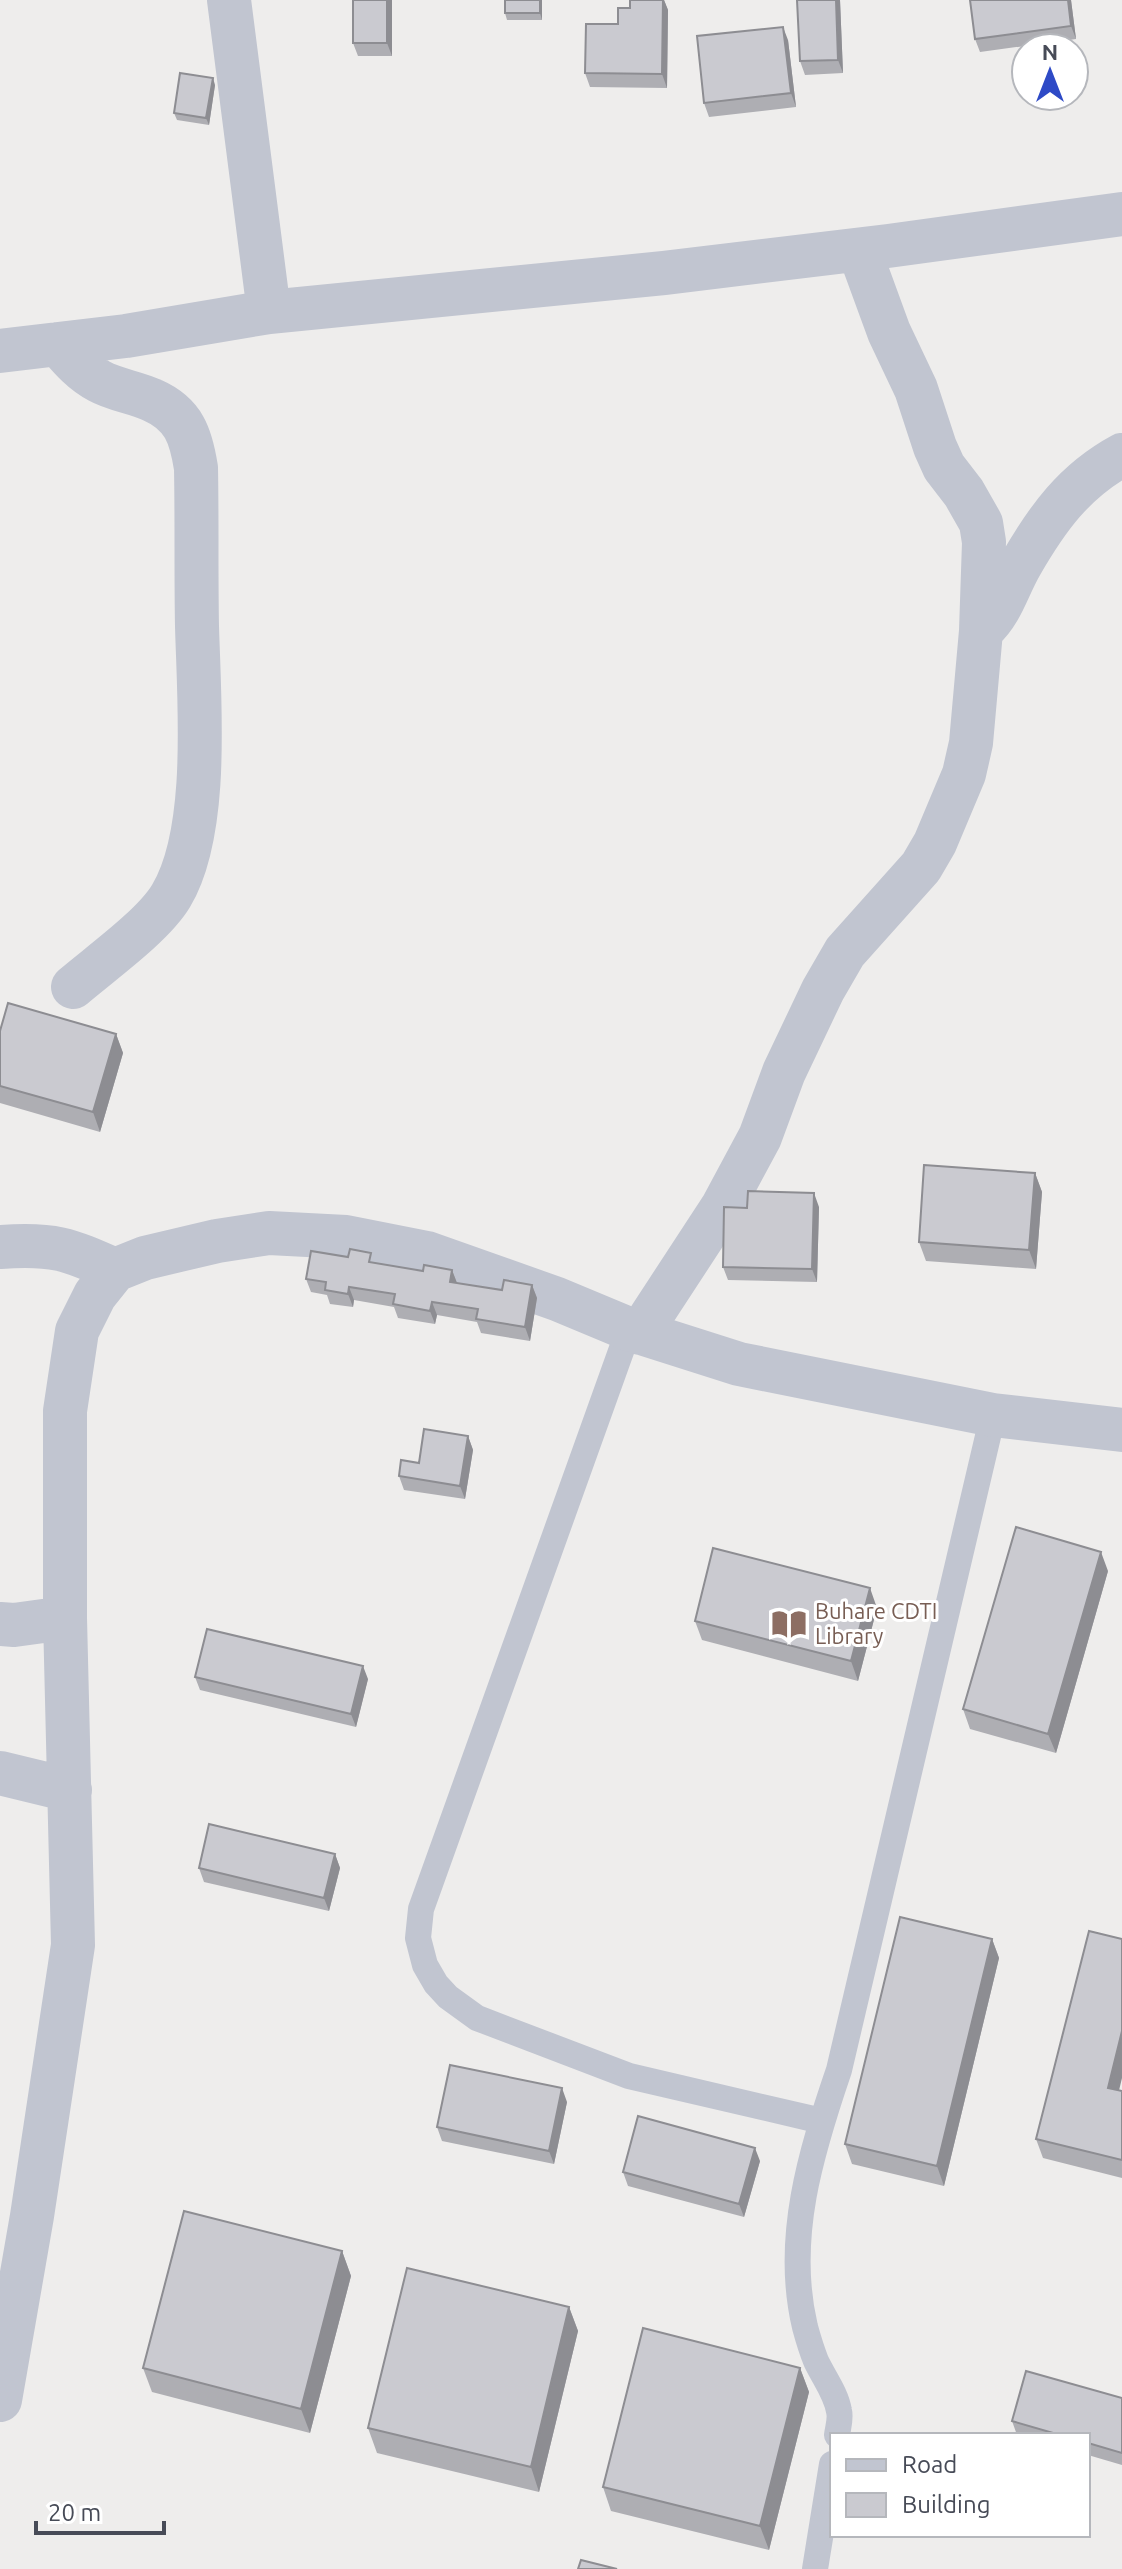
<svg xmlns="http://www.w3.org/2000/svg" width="1122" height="2569" viewBox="0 0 1122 2569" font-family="Ubuntu,sans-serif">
  <rect width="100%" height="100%" fill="#eeedec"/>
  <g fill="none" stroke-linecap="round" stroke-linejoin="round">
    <path stroke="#c1c5d0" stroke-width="26" d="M629,1329L421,1909L418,1938L425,1965L436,1984L448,1997L477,2018L629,2076L822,2121
      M837,2435C838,2427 841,2419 839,2411C836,2393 824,2378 816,2361C812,2351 808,2338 805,2327C784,2239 811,2152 839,2070L993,1415
      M815,2569L832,2464"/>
    <path stroke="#c1c5d0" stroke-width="44" d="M229,0L269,312
      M58,344C71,359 82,372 99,381C115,390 135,392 152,400C184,414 191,436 196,468C197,521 196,573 197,626C199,701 210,831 171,896C153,926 101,963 73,987
      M0,351L126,336L269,312L664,273L888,246L1122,214
      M983,629C1002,612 1008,586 1021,564C1047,519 1074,481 1122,455
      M0,1247C53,1243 68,1249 115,1270
      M640,1333L723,1206L760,1137L784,1072L823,990L845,952L921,867L935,843L964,774L971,743L981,631L984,542L981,523L964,493L944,467L935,447L916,389L889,332L859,250
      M0,1624L14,1625L65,1618
      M0,1773L70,1790
      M0,2400L32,2216L73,1945L65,1618V1411L77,1331L95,1295L115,1270L145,1258L217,1241L269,1233L346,1237L427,1253L557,1299L629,1329L739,1364L993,1415L1122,1430"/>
  </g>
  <path fill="#aeaeb3" d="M392,0V56H358L353,43Z
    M542,0V20H507L505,13Z
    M630,0H664L668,10L667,88L590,87L585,73L630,8Z
    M840,0L843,73L805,75L800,61Z
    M970,0H1071L1076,39L980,52L975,39Z
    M788,40L796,107L709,117L704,103Z
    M215,85L209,125L177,120L174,113Z
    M0,1031L116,1034L123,1053L100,1132L0,1103Z
    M1035,1173L1042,1192L1036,1269L926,1261L919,1242Z
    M819,1207L817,1282L728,1280L723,1267L747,1208Z
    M374,1263L423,1271L452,1270L457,1283L502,1290L532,1285L537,1298L530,1341L481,1333L477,1322L437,1315L435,1324L398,1318L394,1307L354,1300L353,1307L330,1304L327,1295L311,1292L306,1279Z
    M468,1436L473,1450L465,1499L404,1490L399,1476L419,1463Z
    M1108,1571L1056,1753L970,1729L963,1709Z
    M877,1608L858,1681L702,1640L695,1621Z
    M195,1677L368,1679L356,1727L200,1690Z
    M335,1854L340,1868L329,1911L204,1882L199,1868Z
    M992,1939L999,1958L944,2186L852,2164L845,2144Z
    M1119,2091H1122V2178L1043,2158L1036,2139Z
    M567,2102L554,2164L442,2141L437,2127Z
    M760,2161L744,2217L628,2186L623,2172Z
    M342,2251L351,2276L310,2433L152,2392L143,2368Z
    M569,2307L578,2331L539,2492L377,2453L368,2428Z
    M800,2368L809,2392L769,2550L611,2511L603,2487Z
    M1122,2398V2465L1088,2455V2435H1017L1012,2421Z"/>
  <path fill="#8d8d92" d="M387,0H392V56L387,43Z
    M540,0H542V20L540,13Z
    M663,0H664L668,10L667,88L662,74Z
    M836,0H840L843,73L838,60Z
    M1068,0H1071L1076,39L1071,26Z
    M783,27L788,40L796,107L791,93Z
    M213,78L215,85L209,125L206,118Z
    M116,1034L123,1053L100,1132L93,1112Z
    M1035,1173L1042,1192L1036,1269L1029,1250Z
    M814,1193L819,1207L817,1282L812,1269Z
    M452,1270L457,1283L450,1282Z
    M532,1285L537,1298L530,1341L525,1327Z
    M349,1287L354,1300L353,1307L348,1294Z
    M432,1302L437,1315L435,1324L430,1311Z
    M468,1436L473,1450L465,1499L460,1486Z
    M1101,1552L1108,1571L1056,1753L1048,1734Z
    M870,1588L877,1608L858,1681L851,1661Z
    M363,1666L368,1679L356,1727L351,1714Z
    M335,1854L340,1868L329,1911L324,1898Z
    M992,1939L999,1958L944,2186L937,2166Z
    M1122,2031V2078L1115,2107L1108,2088Z
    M562,2088L567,2102L554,2164L549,2151Z
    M755,2148L760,2161L744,2217L739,2204Z
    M342,2251L351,2276L310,2433L301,2409Z
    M569,2307L578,2331L539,2492L531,2467Z
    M800,2368L809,2392L769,2550L760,2526Z"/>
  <path fill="#cacad0" stroke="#8d8d92" stroke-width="2" d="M353,0H387V43H353Z
    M505,0H540V13H505Z
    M630,0H663L662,74L585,73L586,24H618V8H630Z
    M797,0H836L838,60L800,61Z
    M970,0H1068L1071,26L975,39Z
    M783,27L791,93L704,103L697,36Z
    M180,73L213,78L206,118L174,113Z
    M8,1003L116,1034L93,1112L0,1086V1031Z
    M924,1165L1035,1173L1029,1250L919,1242Z
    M748,1191L814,1193L812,1269L723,1267L724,1207L747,1208Z
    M350,1249L371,1253L369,1262L423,1271L424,1265L452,1270L450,1282L502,1290L504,1280L532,1285L525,1327L476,1319L478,1309L432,1302L430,1311L393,1304L395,1294L349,1287L348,1294L325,1290L326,1282L306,1279L311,1251L348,1257Z
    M424,1429L468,1436L460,1486L399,1476L401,1460L419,1463Z
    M1016,1527L1101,1552L1048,1734L963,1709Z
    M713,1548L870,1588L851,1661L695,1621Z
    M207,1629L363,1666L351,1714L195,1677Z
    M209,1824L335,1854L324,1898L199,1868Z
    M900,1917L992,1939L937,2166L845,2144Z
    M1089,1931L1122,1939V2031L1108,2088L1122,2091V2160L1036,2139Z
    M450,2065L562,2088L549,2151L437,2127Z
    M638,2116L755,2148L739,2204L623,2172Z
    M184,2211L342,2251L301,2409L143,2368Z
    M407,2268L569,2307L531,2467L368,2428Z
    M643,2328L800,2368L760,2526L603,2487Z
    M1026,2371L1122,2398V2453L1088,2443V2435H1060L1012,2421Z
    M581,2560L617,2569H578Z"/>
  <defs>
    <g id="library-bare" transform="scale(2.76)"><path d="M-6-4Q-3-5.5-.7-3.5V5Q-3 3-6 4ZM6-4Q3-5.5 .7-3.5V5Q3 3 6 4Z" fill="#8d6e63" stroke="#fff" stroke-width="2.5" paint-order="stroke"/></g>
  </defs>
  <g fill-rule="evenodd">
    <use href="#library-bare" x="789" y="1624"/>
  </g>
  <g text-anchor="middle" stroke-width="6" stroke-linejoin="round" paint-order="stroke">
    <g font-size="22" fill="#785e54" stroke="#fff" text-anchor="start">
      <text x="815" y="1619">Buhare CDTI<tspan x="815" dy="25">Library</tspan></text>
    </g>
  </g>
  <rect x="830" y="2433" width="260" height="104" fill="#ffffff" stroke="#b5b7bc" stroke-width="2"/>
  <rect x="846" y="2459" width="40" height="12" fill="#c1c5d0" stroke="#b5b7bc" stroke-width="2"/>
  <text x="902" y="2473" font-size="24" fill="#474b57">Road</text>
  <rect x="846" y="2493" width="40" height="24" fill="#cacad0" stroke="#b5b7bc" stroke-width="2"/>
  <text x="902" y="2513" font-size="24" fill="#474b57">Building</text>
  <g transform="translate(1050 72)"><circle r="38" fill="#ffffff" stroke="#b5b7bc" stroke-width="2"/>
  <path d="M0-6L14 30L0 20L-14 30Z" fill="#2e4ac6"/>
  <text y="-12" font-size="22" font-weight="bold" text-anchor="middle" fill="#474b57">N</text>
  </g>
  <path d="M36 2521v12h128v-12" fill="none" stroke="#474b57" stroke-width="4"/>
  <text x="48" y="2521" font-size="24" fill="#474b57" stroke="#ffffff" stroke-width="6" paint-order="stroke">20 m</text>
</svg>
